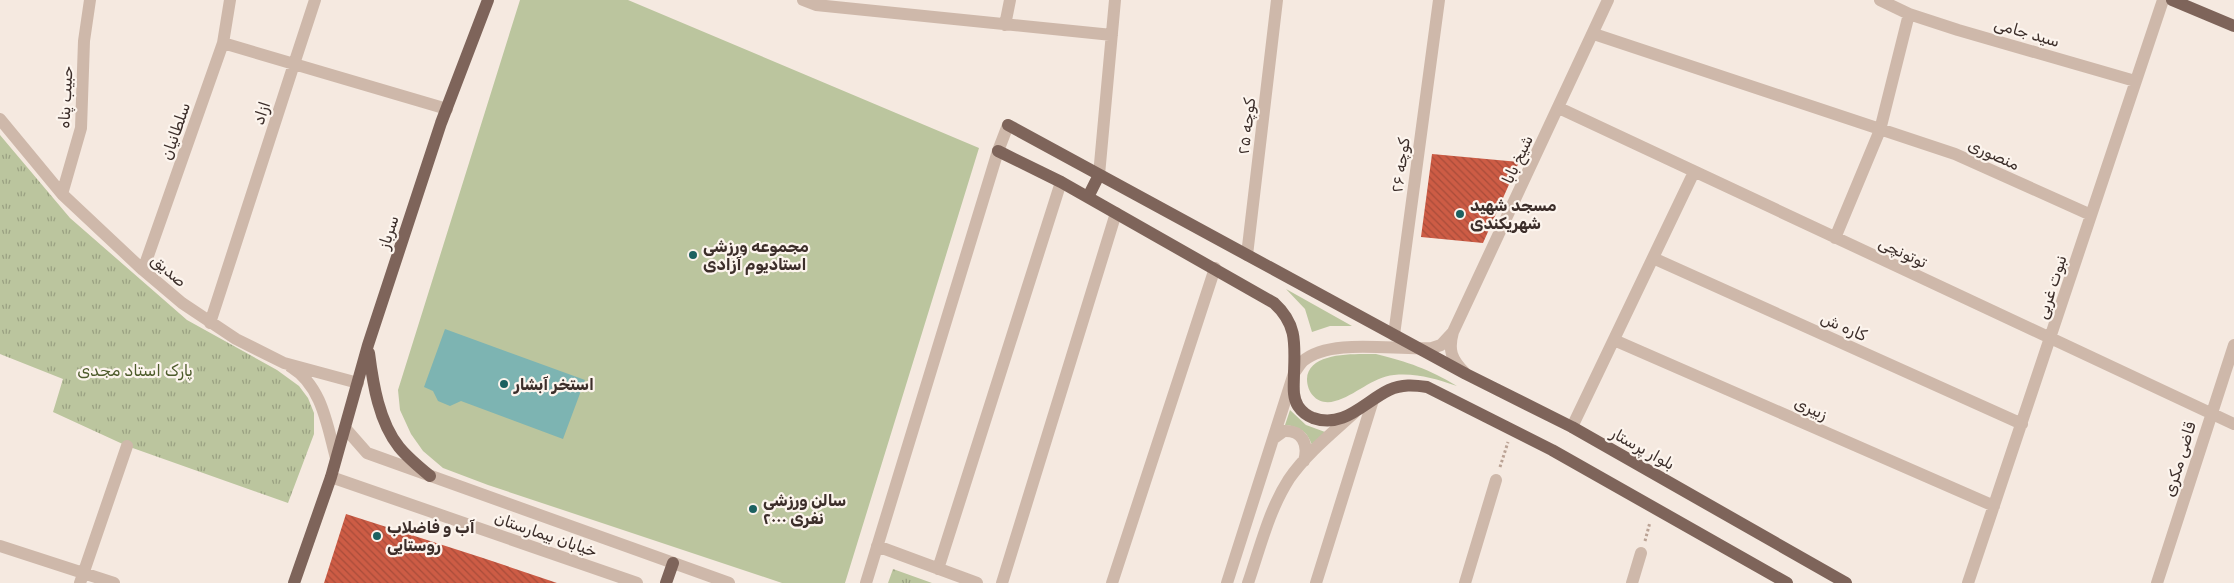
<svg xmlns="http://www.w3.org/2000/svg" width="2234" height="583" viewBox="0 0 2234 583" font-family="Rubik,'Noto Naskh Arabic',sans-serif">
  <defs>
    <pattern id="park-tufts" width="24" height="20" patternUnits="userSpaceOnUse" patternTransform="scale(1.25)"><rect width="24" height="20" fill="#bbc59e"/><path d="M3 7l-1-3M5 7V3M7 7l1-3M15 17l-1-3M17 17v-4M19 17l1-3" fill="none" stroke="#99a081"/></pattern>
    <pattern id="building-back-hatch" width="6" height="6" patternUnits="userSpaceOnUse" patternTransform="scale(1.25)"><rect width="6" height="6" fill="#cd5c45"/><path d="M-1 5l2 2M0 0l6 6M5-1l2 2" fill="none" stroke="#a84c3a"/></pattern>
  </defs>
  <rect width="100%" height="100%" fill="#f5e9e0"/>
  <path fill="#bbc59e" d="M520,0H628L979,148L845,583H782L488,485L443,468L423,451L411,434L400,410L398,390Z
    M1286,289L1352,326H1330L1312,332L1305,309Z
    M1376,354C1408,362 1429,369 1457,386C1435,379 1418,373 1394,375C1372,377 1355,396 1335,401C1320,406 1307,395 1307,379C1308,351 1357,354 1376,354Z
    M1290,410L1306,425L1325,432L1312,445C1307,431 1300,427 1285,425Z"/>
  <path fill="url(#park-tufts)" d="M0,135L70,218L187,320L277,370L299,386L308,398L314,413V434L288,503L127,446L53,412L63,379L0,354Z
    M893,569L932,583H888Z"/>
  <path fill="#7db4b2" d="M445,329L585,380L563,439L461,401L450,406L438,401L433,391L424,387Z"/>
  <path fill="url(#building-back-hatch)" d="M1432,154L1519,162L1483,243L1421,237Z
    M346,514L483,558L557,583H324Z"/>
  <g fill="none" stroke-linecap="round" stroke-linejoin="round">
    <path stroke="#baa294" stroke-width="3" stroke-dasharray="2.5 2.5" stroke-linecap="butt" d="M1500,467L1508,442
      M1645,541L1650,522"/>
    <path stroke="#ceb8aa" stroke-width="12" d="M803,0L816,5L1112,35
      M1880,0L1909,14L1958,30L2135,81
      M1005,25L1010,0
      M1594,34L1955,154L2091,215
      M223,43L294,64L315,0
      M1559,108L2234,424
      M0,119L62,194L143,270L182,303L236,339L284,363L358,383
      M1099,175L1115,0
      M62,194L81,128L84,41L90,0
      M1835,238L1880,130L1909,14
      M1247,255L1277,0
      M1653,258L2022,424
      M143,270L223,43L230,0
      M210,323L294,64L447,109
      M1394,335L1439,0
      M1614,340L1994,506
      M291,367C322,386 327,425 336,458
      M1465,373C1451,359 1448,350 1453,332L1608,0
      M1572,427L1694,172
      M345,428L367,453L729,583
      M1273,439L1284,431C1302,430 1309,444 1304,461
      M331,477L637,583
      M0,546L114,583
      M877,546L977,583
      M938,569L1061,182
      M80,583L127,446
      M866,583L998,151L1008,125
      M1002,583L1116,213
      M1112,583L1215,268
      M1227,583L1294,373C1297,369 1300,364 1303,361C1331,337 1397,351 1432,348L1441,345L1453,332
      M1248,583C1260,548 1269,510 1289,479C1306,454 1332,433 1354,413
      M1316,583L1373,400
      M1465,583L1496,480
      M1632,583L1641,553
      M1968,583L2163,0
      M2157,583L2234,345"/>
    <path stroke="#7e645a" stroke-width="12" d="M2172,0L2234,26
      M1008,125L1466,374L1572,427L1846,583
      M998,151L1061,182L1274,303C1297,324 1295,343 1294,373C1294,385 1292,396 1298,406C1302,412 1308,416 1313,418C1344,429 1364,402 1389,390C1402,384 1414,385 1427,387L1552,450L1787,583
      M1088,197L1099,175
      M369,353C373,384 379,422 399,447C408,458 419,467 430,476
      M294,583L331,477L368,345L441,123L488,0
      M666,583L673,563"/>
  </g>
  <g fill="#1c6160" stroke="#fcf4ed" stroke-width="2">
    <circle cx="1460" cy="214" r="5"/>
    <circle cx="693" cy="255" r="5"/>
    <circle cx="504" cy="384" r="5"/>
    <circle cx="753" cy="509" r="5"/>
    <circle cx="377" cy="536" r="5"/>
  </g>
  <g text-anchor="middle" stroke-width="4.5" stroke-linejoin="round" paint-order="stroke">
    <g font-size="16" fill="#3c2e2a" stroke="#fcf4ed">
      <text transform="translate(2027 32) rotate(16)" y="6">سید جامی</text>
      <text transform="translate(65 97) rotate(-87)" y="6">حبیب پناه</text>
      <text transform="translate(261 113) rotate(-72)" y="6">ازاد</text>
      <text transform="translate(1246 126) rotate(-83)" y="6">کوچه ۲۵</text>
      <text transform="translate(175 131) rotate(-71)" y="6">سلطانیان</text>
      <text transform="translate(1994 154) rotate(24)" y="6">منصوری</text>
      <text transform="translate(1517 159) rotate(-65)" y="6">شیخ بابا</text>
      <text transform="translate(1400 165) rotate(-82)" y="6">کوچه ۲۶</text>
      <text transform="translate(388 232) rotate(-72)" y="6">سرباز</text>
      <text transform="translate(1903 252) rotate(25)" y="6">توتونچی</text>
      <text transform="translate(169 270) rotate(41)" y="6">صدیق</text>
      <text transform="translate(2051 287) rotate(-72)" y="6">نبوت غربی</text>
      <text transform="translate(1844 326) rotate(24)" y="6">کاره ش</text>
      <text transform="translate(1811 408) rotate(24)" y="6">زبیری</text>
      <text transform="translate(1643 448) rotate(29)" y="6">بلوار پرستار</text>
      <text transform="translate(2179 459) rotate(-73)" y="6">قاضی مکری</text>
      <text transform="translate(546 534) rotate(19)" y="6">خیابان بیمارستان</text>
    </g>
    <g font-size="16" font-weight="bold" fill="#3c2e2a" stroke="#fcf4ed" text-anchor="start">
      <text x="1470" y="211">مسجد شهید<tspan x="1470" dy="18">شهریکندی</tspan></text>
      <text x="703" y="252">مجموعه ورزشی<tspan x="703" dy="18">استادیوم آزادی</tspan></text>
      <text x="514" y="390">استخر آبشار</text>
      <text x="763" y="506">سالن ورزشی<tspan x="763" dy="18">۲۰۰۰ نفری</tspan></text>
      <text x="387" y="533">آب و فاضلاب<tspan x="387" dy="18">روستایی</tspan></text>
    </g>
    <g font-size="16" fill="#4e5c2c" stroke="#fcf4ed">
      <text x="135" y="376">پارک استاد مجدی</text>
    </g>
  </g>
</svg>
